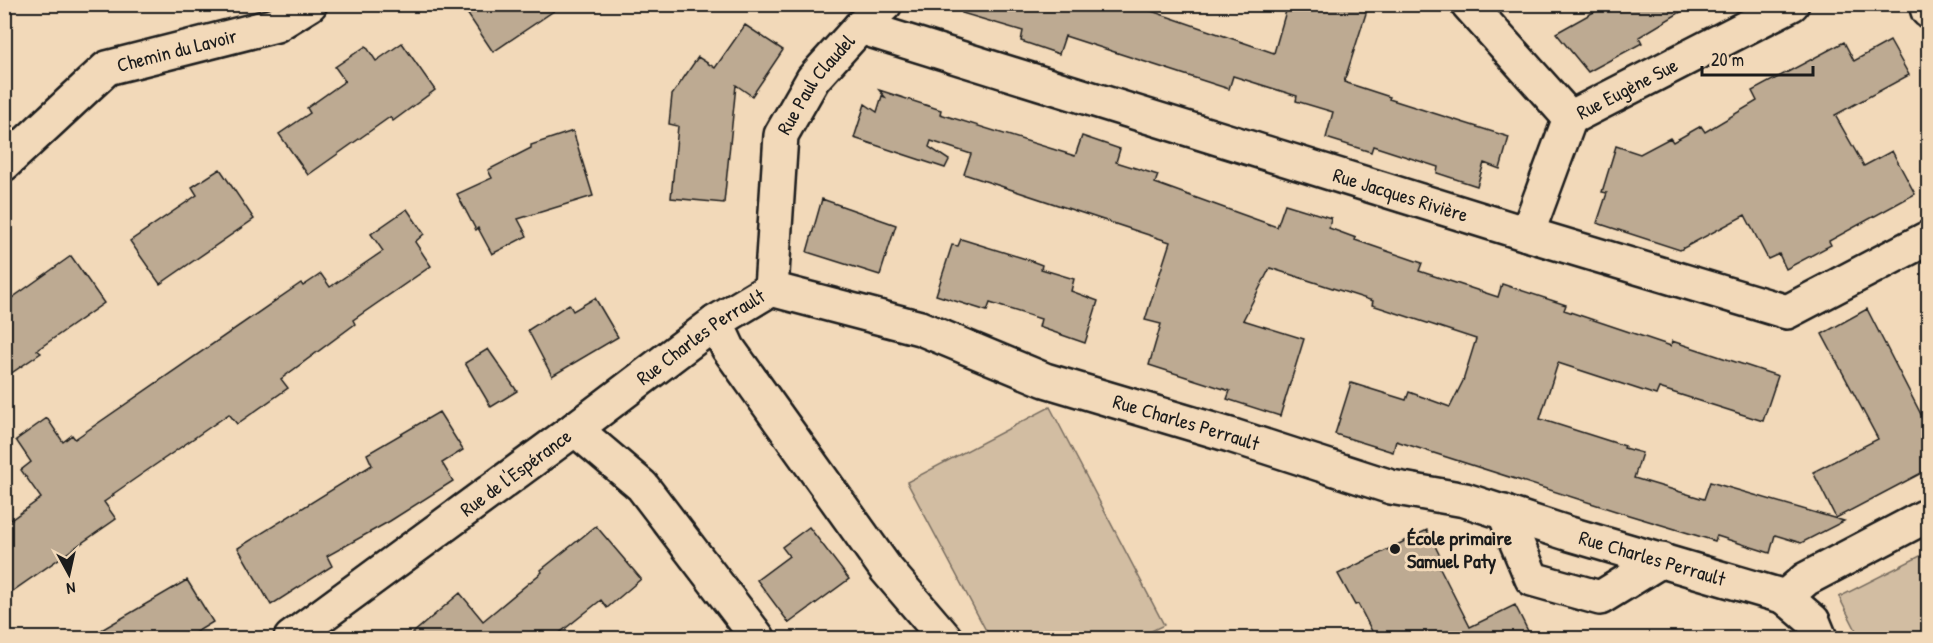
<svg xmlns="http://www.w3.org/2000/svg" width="1933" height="643" viewBox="0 0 1933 643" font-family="'Patrick Hand',sans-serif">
  <rect width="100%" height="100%" fill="#f2d9b9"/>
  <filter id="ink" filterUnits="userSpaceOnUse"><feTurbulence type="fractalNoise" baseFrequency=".0167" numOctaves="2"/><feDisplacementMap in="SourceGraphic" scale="12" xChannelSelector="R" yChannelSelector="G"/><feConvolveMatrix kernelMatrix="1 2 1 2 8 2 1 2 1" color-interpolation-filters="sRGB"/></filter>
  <g filter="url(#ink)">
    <path fill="#d2bda2" stroke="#776c5f" stroke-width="1.5" d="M1050,407L1164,625L1137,638H990L907,482Z
      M1928,552V638H1860L1839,597Z"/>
    <path fill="#bdaa92" stroke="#1c1c1c" stroke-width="1.5" d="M461,4H564L493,52Z
      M963,4H1131L1274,53L1288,4H1369L1344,82L1390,97L1389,99L1509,137L1500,169L1484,163L1477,186L1437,173L1438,167L1373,146L1371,152L1326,138L1333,112L1296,101L1297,96L1233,76L1229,89L1065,36L1059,54L1021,41L1023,31L962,13Z
      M1608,4H1694L1639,37L1642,43L1588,72L1556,33Z
      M745,25L783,50L752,96L736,85L724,203L671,198L678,126L669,124L672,95L698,57L715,68Z
      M1890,41L1909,75L1835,115L1864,166L1892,151L1915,194L1829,241L1831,245L1786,269L1779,254L1768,259L1745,215L1680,250L1597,223L1607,193L1602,192L1616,146L1640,154L1670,138L1673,142L1701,126L1705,132L1757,101L1752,91L1844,42L1854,61Z
      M402,43L435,90L393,121L390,117L308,175L279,134L310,113L307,108L345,81L335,67L366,46L376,61Z
      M879,90L941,110L940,114L1075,156L1082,136L1120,149L1116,162L1158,175L1155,183L1277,227L1285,204L1331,218L1329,228L1356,238L1355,240L1422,263L1419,271L1498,297L1502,284L1566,305L1564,310L1671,346L1672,341L1778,376L1763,421L1659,388L1656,395L1558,363L1540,419L1625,446L1624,448L1642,453L1634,478L1704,499L1710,482L1844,521L1801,543L1775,535L1770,553L1717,536L1715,541L1622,513L1396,441L1393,452L1335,434L1351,383L1406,400L1409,392L1450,407L1463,381L1476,339L1372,305L1373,301L1270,268L1243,320L1304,339L1280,416L1227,399L1230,391L1149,365L1161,324L1145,320L1170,242L964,174L971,154L931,141L929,147L949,160L945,168L854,138L865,104L877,112L882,96L885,97Z
      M573,131L593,196L518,219L527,236L492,254L478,228L476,230L457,194L492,178L488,170L531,148V145Z
      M220,169L254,219L160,284L130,241L197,195L192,187Z
      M822,199L896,225L880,275L807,252Z
      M407,209L424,234L415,242L431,266L353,320L355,324L281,379L288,388L237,424L229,414L113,494L114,495L104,502L116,519L4,597V525L41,498L21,470L31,462L16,440L47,418L63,442L72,435L75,439L301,283L303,286L321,274L330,287L383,251L371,234Z
      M961,239L1026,259L1042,265L1041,269L1074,279L1071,291L1098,301L1085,343L1039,327L1041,319L990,303L987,311L936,295L952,245L958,246Z
      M71,256L104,303L37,350L41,353L4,378V310L7,313L10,311L5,303Z
      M595,298L618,337L552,376L528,330L569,304L573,311Z
      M1867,309L1929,430V469L1836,518L1813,472L1878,439L1822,334Z
      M488,349L517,391L491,407L465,363Z
      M439,412L463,450L442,463L453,481L390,521L327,556L332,566L271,605L238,548L372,465L367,454Z
      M596,526L641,579L607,608L601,600L552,639H406L460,593L483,621L542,572L541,570Z
      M809,527L849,579L789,623L757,580L789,556L782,547Z
      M1427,530L1443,562L1438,564L1470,627L1515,605L1532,639H1376L1358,604L1355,605L1338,574Z
      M187,580L213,622L185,639H86Z"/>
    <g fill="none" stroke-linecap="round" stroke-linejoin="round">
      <g stroke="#1c1c1c" stroke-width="38">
        <g id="minor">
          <path d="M1468,4L1570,118"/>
          <path d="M1926,4L1928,11"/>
          <path id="s1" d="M860,27L1527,234L1787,312L1928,238"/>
          <path id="s2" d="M4,164L107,68L276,25L310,4"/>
          <path id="s3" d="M1527,234L1570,118L1792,4"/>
          <path id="s4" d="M771,289L781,135L813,79L860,27L885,4"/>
          <path d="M716,322L728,348L886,569L945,638"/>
          <path id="s5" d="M575,429L716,322L771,289L920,328L1045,380L1230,435L1391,487L1465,500L1570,534L1785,597L1813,621L1820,638"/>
          <path d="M1504,512L1532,579L1600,598L1662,560"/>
          <path d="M1785,597L1806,579L1928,515"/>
          <path id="s6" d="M291,638L575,429L642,486L758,638"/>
        </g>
      </g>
      <use href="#minor" stroke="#f2d9b9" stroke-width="33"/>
    </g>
  </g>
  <circle fill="#1c1c1c" stroke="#f2d9b9" stroke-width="2" cx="1395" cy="549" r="6"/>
  <g text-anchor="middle" stroke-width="6" stroke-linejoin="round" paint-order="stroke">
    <g font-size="20" fill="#1c1c1c" stroke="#f2d9b9">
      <text dy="7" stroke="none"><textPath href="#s2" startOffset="213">Chemin du Lavoir</textPath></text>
      <text dy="7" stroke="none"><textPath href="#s4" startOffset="216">Rue Paul Claudel</textPath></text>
      <text dy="7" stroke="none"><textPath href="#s3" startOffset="188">Rue Eugène Sue</textPath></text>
      <text dy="7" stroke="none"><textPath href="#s1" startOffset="566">Rue Jacques Rivière</textPath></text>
      <text dy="7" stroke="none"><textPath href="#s5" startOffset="156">Rue Charles Perrault</textPath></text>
      <text dy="7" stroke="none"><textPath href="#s5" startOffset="678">Rue Charles Perrault</textPath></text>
      <text dy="7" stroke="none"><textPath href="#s6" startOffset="279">Rue de l'Espérance</textPath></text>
      <text dy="7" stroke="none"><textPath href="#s5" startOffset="1164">Rue Charles Perrault</textPath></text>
    </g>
    <g font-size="20" font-weight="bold" fill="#1c1c1c" stroke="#f2d9b9" text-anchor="start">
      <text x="1407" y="545">École primaire<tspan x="1407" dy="23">Samuel Paty</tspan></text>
    </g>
  </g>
  <rect width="1933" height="643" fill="none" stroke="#f2d9b9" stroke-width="24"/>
  <rect x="12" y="12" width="1909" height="619" fill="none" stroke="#1c1c1c" stroke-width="2" filter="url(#ink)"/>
  <g transform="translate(69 574) rotate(172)" stroke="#f2d9b9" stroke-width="4.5" paint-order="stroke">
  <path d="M0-4.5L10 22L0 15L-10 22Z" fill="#1c1c1c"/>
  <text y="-9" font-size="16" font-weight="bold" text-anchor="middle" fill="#1c1c1c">N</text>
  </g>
  <path d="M1702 66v9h111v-9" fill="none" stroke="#1c1c1c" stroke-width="3"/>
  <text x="1711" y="66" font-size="18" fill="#1c1c1c" stroke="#f2d9b9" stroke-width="4.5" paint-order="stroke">20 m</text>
</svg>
